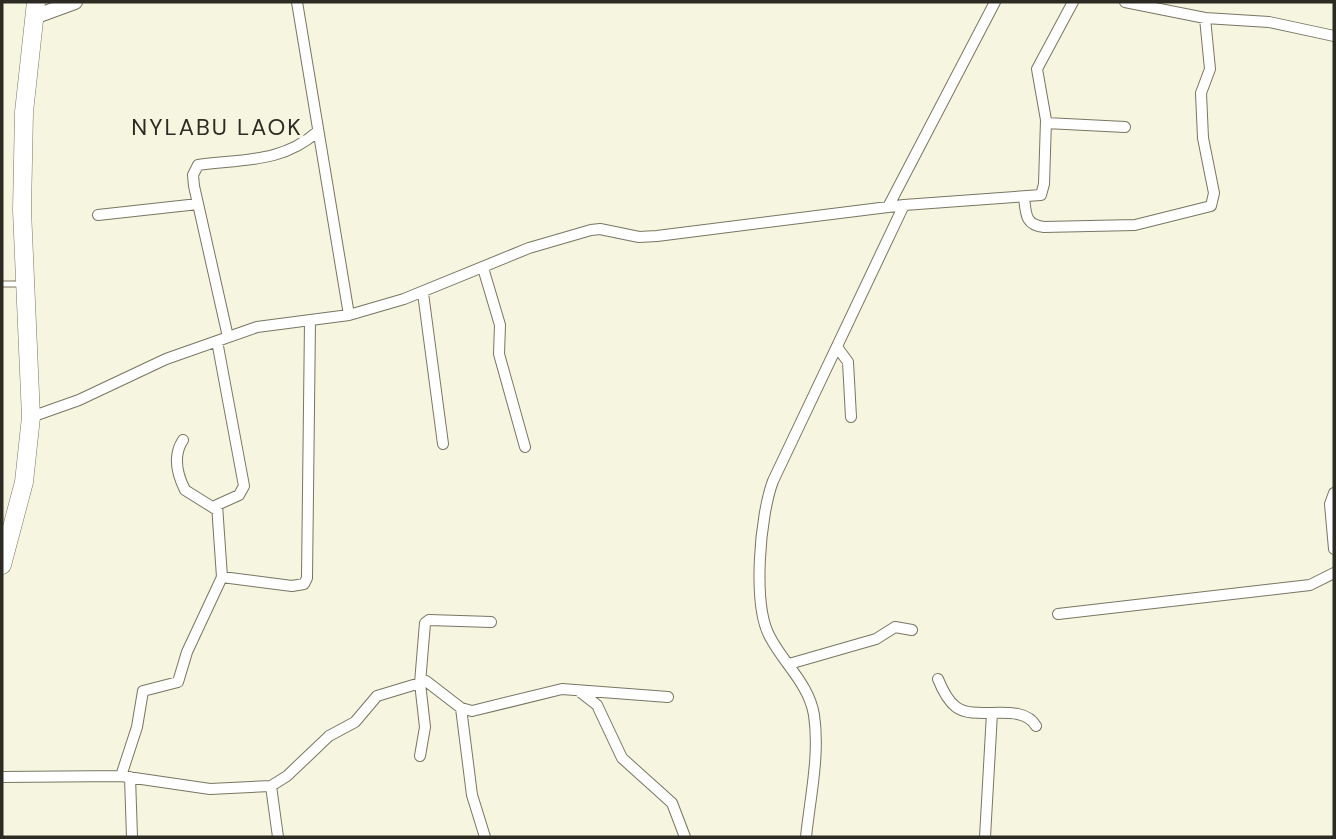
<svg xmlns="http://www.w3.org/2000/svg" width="1336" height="839" viewBox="0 0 1336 839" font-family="'DM Sans',sans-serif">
  <rect width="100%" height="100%" fill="#f6f5df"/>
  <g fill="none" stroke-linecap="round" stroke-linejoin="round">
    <g stroke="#787663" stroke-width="7">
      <path id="service" d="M2,284H22"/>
    </g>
    <g stroke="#787663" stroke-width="12">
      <path id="minor" d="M297,2L349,315
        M1125,2L1205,18L1269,22L1334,36
        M1046,123L1125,127
        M1024,197C1026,214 1025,225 1044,227L1135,225L1211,206L1214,193L1203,138L1201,93L1210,69L1205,18
        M888,207L995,2
        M98,215L198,204
        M483,268L500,325L499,354L525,447
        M423,293L443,444
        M228,337L194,186L193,175L198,165C242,159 282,163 317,132
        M837,347L848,362L851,417
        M31,417L79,400L166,359L257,327L349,315L404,299L529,248L591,230L600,229L639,237L657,236L904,205L1041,195L1044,184L1046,120L1037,69L1073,2
        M183,440C173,455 177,474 185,490L217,510
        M1334,493L1330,504L1334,549
        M222,577L292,586L304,584L307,578L310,321
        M1058,614L1310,585L1334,573
        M789,664L876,639L895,627L912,630
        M938,679C942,689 947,700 956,707C976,722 1022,701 1036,726
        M579,691L597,705L622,758L672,803L685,837
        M461,708L472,795L485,837
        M420,756L425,727L420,683L426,681L461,708L472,711L562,689L668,697
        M121,776L137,727L143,691L178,682L187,652L222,577L217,505L239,495L244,486L217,341
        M2,777L121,776L210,789L271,786L287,776L329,736L355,722L377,696L420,683L425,623L429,620L491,622
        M130,777L132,837
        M271,786L278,837
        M806,837C810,798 820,755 814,715C809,684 784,664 770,637C752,605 760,515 773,481L904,205
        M985,837L992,713"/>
    </g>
    <g stroke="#787663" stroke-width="16">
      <path id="tertiary" d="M34,17L75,2"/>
    </g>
    <g stroke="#787663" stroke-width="19">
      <path id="primary" d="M2,565L24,482L31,417L22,210L24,112L36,2"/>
    </g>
    <use href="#service" stroke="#fff" stroke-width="5"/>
    <use href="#minor" stroke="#fff" stroke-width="10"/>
    <use href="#tertiary" stroke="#fff" stroke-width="14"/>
    <use href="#primary" stroke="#fff" stroke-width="18"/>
  </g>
  <g text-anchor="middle" stroke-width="6" stroke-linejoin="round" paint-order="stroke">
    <g font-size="23" letter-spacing="2" fill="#2c2b23" stroke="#f6f5df">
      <text x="217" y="135">NYLABU LAOK</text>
    </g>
  </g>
  <rect width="1336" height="839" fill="none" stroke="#2c2b23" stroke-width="7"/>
</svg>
